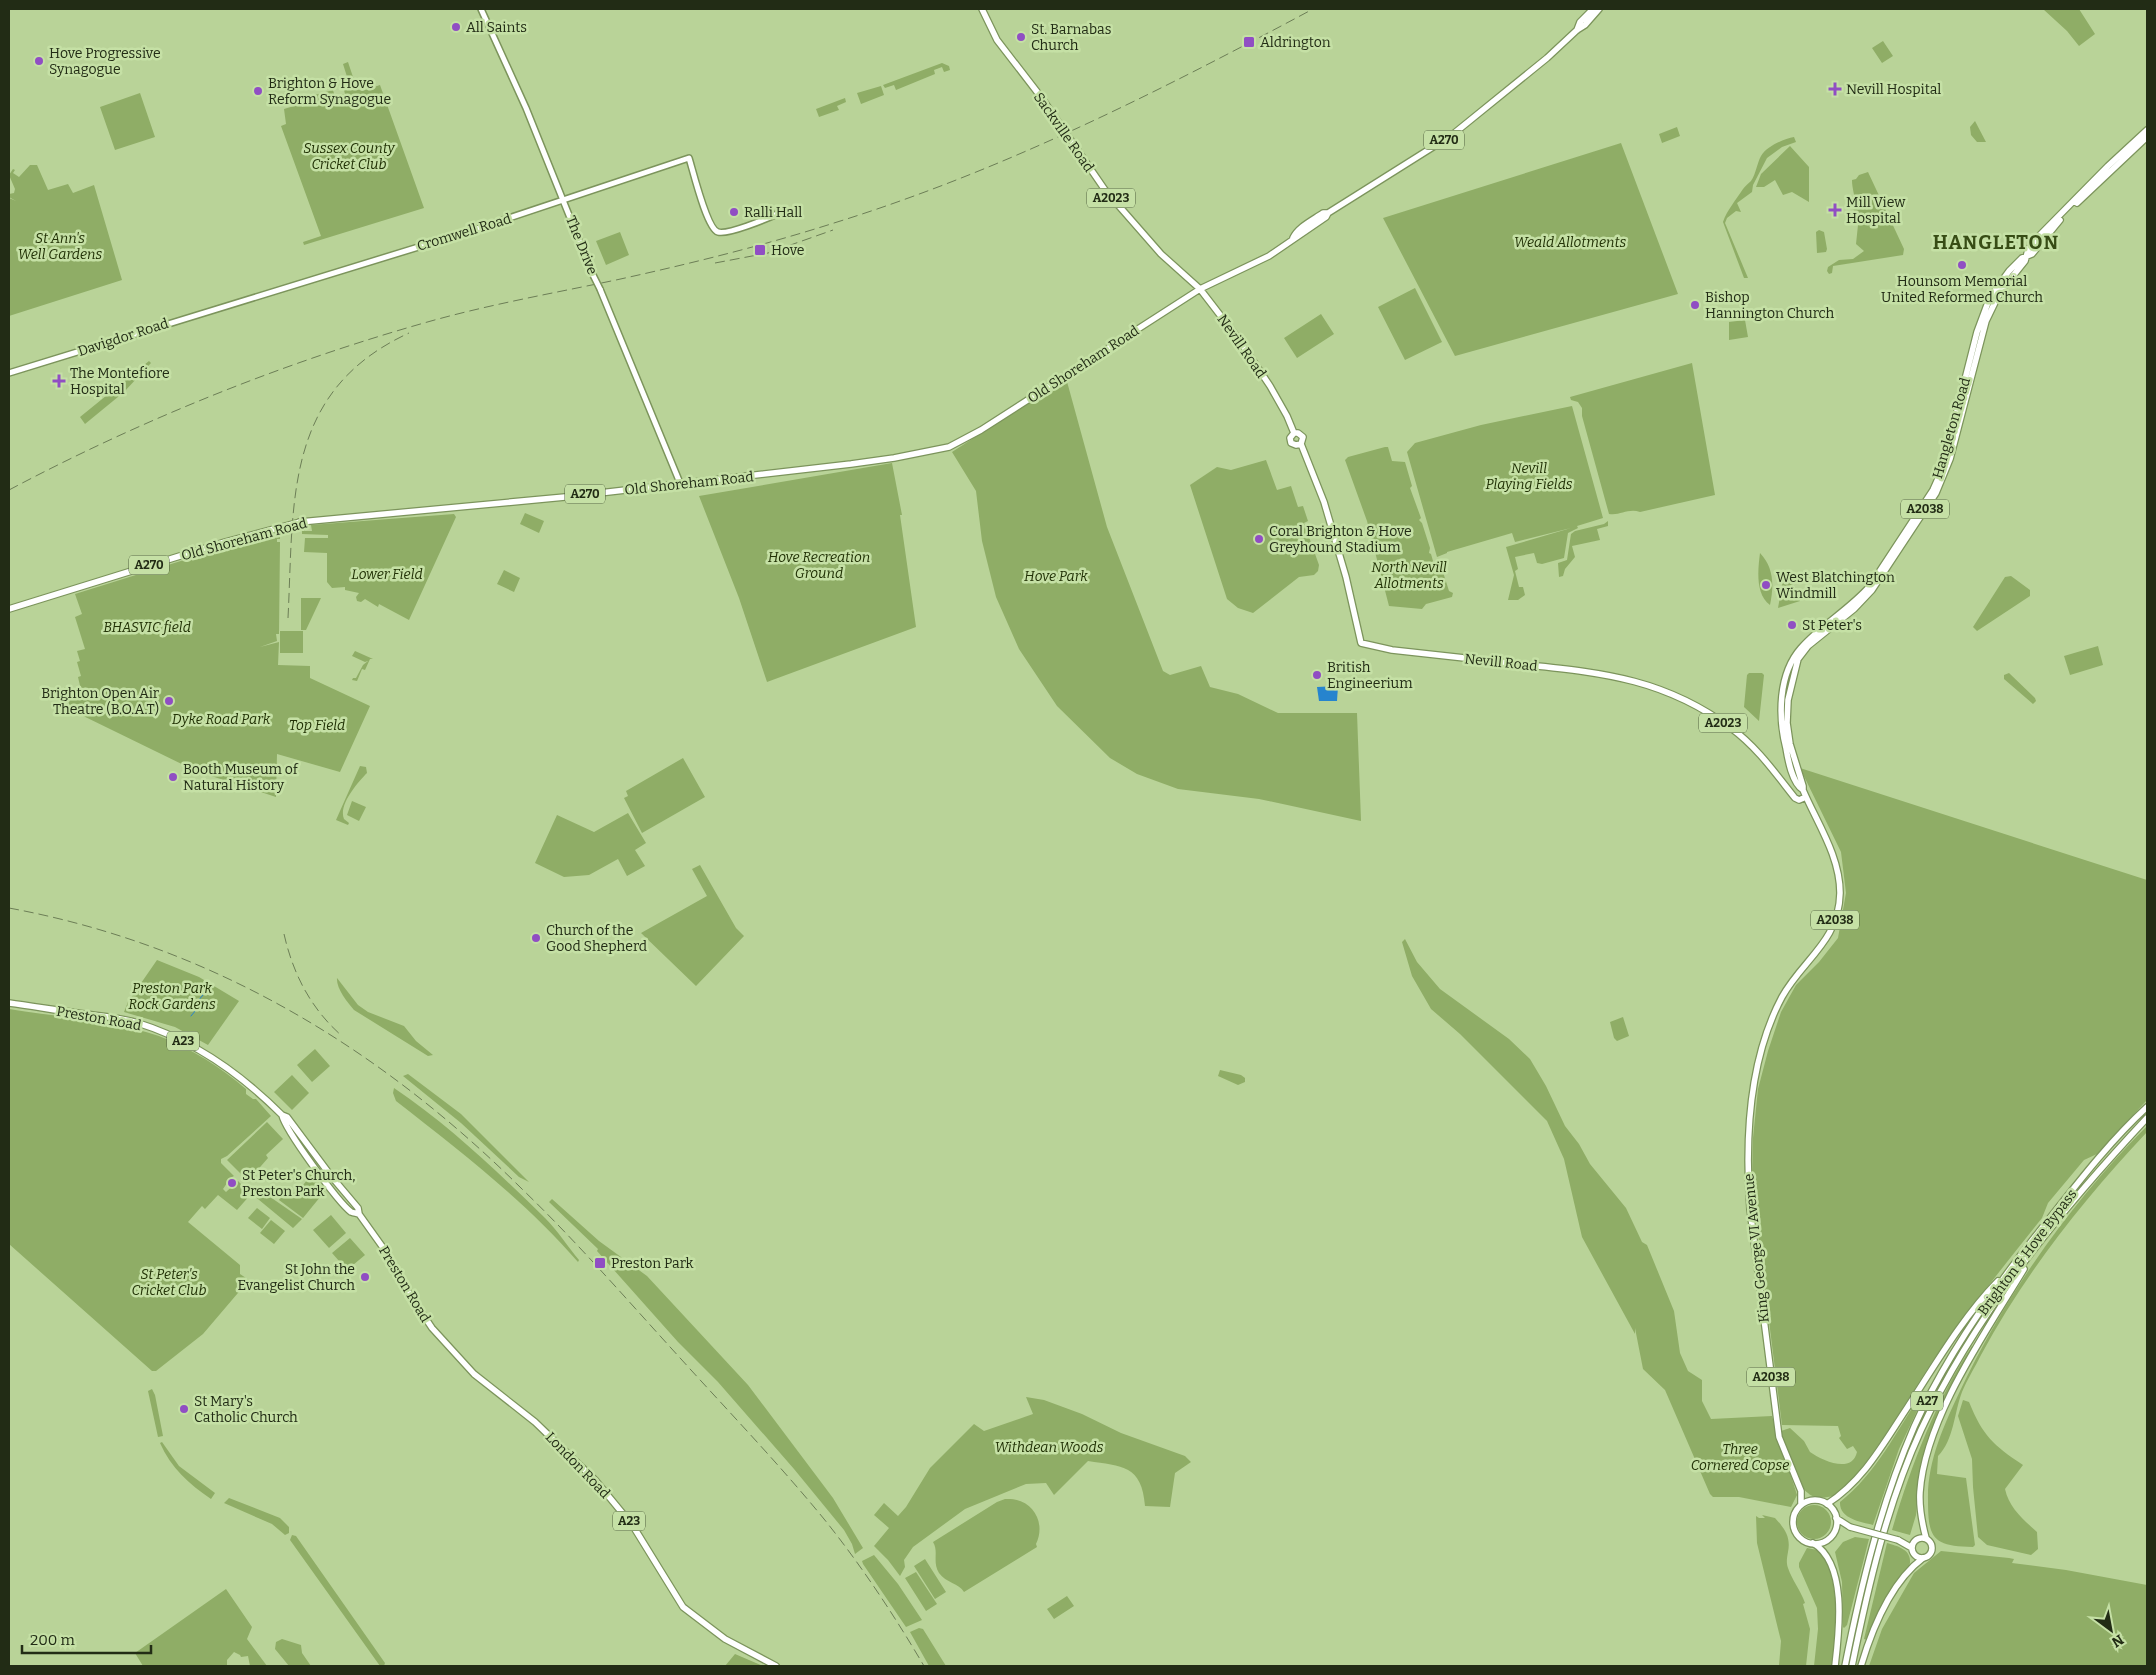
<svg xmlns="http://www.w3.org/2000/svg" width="2156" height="1675" viewBox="0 0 2156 1675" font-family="Bitter,serif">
  <rect width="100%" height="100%" fill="#b9d398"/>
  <path fill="#8fad66" d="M2043,9H2079L2095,34L2079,46L2067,31Z
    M1883,41L1893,56L1882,63L1872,48Z
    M348,62L357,89L362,91L380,85L424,208L304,245L303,242L321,236L281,126L286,124L284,109L294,106V102L300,100L302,107L312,104L311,96L333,90L335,97L345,94L343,86L349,83L343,64Z
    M942,63L949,66L950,70L944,72L942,67L934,70L935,74L896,90L894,85L885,88L883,85Z
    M881,86L884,95L861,104L857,93Z
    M140,93L155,137L115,150L100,107Z
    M845,98L846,102L837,106L839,110L819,117L816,109Z
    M1975,121L1986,142H1977L1971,135L1970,127Z
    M1677,127L1680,136L1662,143L1659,134Z
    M1794,137L1796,142L1782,147L1767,158L1753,185L1752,192L1737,203L1741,212L1736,211L1727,218L1725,223L1748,278H1744L1723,222C1727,210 1736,200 1743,189C1745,186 1748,184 1751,181C1756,174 1757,163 1761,156C1767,146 1784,139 1794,137Z
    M1621,143L1678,294L1455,356L1383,218Z
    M1790,146L1809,167V202L1792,192L1783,195L1775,180L1764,187H1756L1761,174Z
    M30,165H37L48,190L68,184L73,193L94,185L122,280L9,316V198L16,201L9,197V194L14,193L15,189L9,175L13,169L15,170L13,173L19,177Z
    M1868,172L1904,249L1903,255L1833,266L1832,273L1829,274L1827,271L1828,267L1839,260L1853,259L1864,251L1856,244L1858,225L1855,224L1853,203H1855C1855,195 1852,189 1852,180L1856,179L1859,175Z
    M1819,230L1824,232L1827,249L1826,252L1817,253L1816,232Z
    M620,232L629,255L606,265L596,241Z
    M1415,288L1442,342L1405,360L1378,307Z
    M1321,314L1334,334L1297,358L1284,338Z
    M1745,320L1748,337L1729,340V322Z
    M149,361L151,363L124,392L85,424L80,417Z
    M1692,363L1715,495L1640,512C1628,508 1620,516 1609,514L1582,416V408L1578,402L1571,400L1570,397Z
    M1066,378L1107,527L1163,671L1170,675L1201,666L1210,687L1238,694L1278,713H1357L1361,821L1259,799L1178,789L1137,774L1110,758L1057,706L1019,649L996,597L982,541L976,491L952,452Z
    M1572,406L1603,518L1577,526L1578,528L1568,533L1564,558L1542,564L1537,563L1534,553L1515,557L1518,569L1515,571L1519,587H1523L1525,595L1518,600H1508L1514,575L1506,547L1571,528L1515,542L1512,533L1447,552V553L1437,557L1407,452L1415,443L1481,425Z
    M1385,447H1388L1392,461L1405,462L1412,486L1410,488L1421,518L1419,520L1422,523L1430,548L1429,553L1431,554L1435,568L1443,572L1449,591L1453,593L1452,597L1426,604L1422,609L1389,606L1367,521L1345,460L1348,457Z
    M1266,460L1277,490L1291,486L1298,507L1303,506L1308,521L1304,523L1319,565L1318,571L1314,575L1299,577L1253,613L1238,608L1227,599L1190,485L1217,467L1231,470Z
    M892,463L902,515H900L916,627L767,682L739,598L699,496Z
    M525,513L544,521L539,533L520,524Z
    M454,514L456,517L409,620L379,604L378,607L365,599L361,602L357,601L356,597L359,593L345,590V587L332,588L327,582V553L304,552L305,538H328V535L302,534V526L305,531H312L311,525Z
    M1608,521V526L1597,529L1600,540L1572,546L1575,557L1565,569L1563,576L1559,577L1558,563L1567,560L1571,534L1575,531L1604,524Z
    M280,530V539H277V542H280L279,634H276L277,641L260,647L279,642L278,665L310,666V678L370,706L340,772L277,754L276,797L196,771L71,710L64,687L81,690L78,677L81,676L77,662L80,661L77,651L85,649L75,617L82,614L75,594Z
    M1760,553C1774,568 1774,585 1770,605C1755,594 1758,569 1760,553Z
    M504,570L520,578L514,592L497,584Z
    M2011,576L2030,590V596L1977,631L1973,627L2005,577Z
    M1789,577L1800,601L1778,608L1783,580Z
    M301,598H321L306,630H301Z
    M280,631H303V653H280Z
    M2098,646L2103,665L2070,675L2064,656Z
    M355,651L373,659H370L365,670L362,669L357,681L352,680L353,678H356L363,665L368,661L365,662L352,656Z
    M1749,673H1762L1764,675L1759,721L1744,707L1747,675Z
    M2009,673L2035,698L2036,701L2033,704L2004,679V675Z
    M683,758L705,797L642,833L624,798L628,796L626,791Z
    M360,766L366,767L367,773C358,782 338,805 344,819L349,823L348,825L336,820Z
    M1800,768L2147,880V1100L2097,1154L2084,1160L2048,1203L2042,1218C2005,1264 1968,1311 1934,1359C1915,1386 1858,1486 1833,1496C1826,1498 1814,1499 1808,1493C1798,1487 1783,1444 1781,1431L1790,1428L1804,1441L1810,1452C1823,1461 1852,1474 1857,1452L1853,1446L1847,1449L1839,1438L1841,1436L1838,1426L1782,1425L1752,1185L1753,1138L1758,1089L1768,1051L1781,1012L1796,985L1819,962L1838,938L1846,893L1841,852Z
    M352,801L366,807L359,821L347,815Z
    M628,813L646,843L635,850L645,866L627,876L618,859L589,875L564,877L535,863L557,815L594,832Z
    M700,865L736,928L744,936L696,986L641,933L707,896L692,869Z
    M1405,939L1417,962L1440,989L1509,1039L1530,1059L1546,1086L1565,1126L1579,1144L1590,1164L1626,1208L1642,1242L1647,1245L1674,1311L1680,1353L1688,1371L1702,1380V1401L1711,1419L1772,1416L1797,1495L1791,1507L1739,1497H1713L1710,1494L1665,1390L1643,1369L1635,1328V1334L1582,1237L1564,1159L1547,1121L1460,1034L1431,1009L1412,976L1402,942Z
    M157,960L199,977L239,1001L208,1045L175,1027L124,1012L128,1002Z
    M337,978L358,1005L368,1012L404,1026L416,1041L433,1055L428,1056L354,1010C347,1002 336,988 337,978Z
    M9,1009C58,1017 111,1020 159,1036C190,1048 221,1067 246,1089V1094L253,1099H256L271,1116L227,1156L221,1159V1163L234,1176L228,1179L229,1180L223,1189L226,1192L238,1181L251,1194L237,1210L218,1195L205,1209L202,1206L188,1222L240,1265V1274L249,1280L203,1334L156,1371H152L9,1244Z
    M1623,1017L1629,1036L1617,1041L1614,1038L1610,1022Z
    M315,1049L330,1066L312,1082L297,1065Z
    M1220,1070L1241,1075L1245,1078V1082L1238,1085L1218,1076Z
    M408,1074L461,1114L529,1182L519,1177L461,1123L403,1076Z
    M292,1075L309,1093L292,1110L274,1092Z
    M394,1088C449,1125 498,1172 545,1218C558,1231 568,1247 579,1260L578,1262C524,1200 460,1151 396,1101L393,1093Z
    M267,1122L283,1139L266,1155L268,1158L248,1181L227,1160Z
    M2147,1126V1132C2084,1199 2025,1273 1981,1355C1975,1367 1967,1380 1962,1392C1954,1413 1954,1440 1938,1456L1937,1474L1966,1478L1975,1545L1973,1547C1933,1546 1928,1539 1928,1500C1927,1462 1944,1425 1960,1391C2006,1294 2071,1202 2147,1126Z
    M311,1171L325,1191L303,1218L279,1200L280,1198C296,1194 305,1187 311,1171Z
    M263,1192L302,1219L293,1228L252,1194Z
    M552,1199L599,1241L647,1276L748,1385L833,1498L863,1548L855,1554L852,1544L844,1530L794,1469L718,1382L678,1342L597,1251L598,1249L549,1202Z
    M257,1208L270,1218L262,1229L248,1218Z
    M331,1215L346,1233L329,1248L313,1230Z
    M271,1220L285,1231L274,1244L260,1233Z
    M350,1238L365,1255L347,1270L332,1253Z
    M1972,1346L1974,1347L1931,1436L1919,1477L1916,1515L1910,1535L1892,1530C1911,1466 1935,1402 1972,1346Z
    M152,1389L155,1395L163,1436L158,1437L148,1391Z
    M1922,1393L1924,1396L1899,1449L1873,1525C1861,1522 1839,1519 1840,1502C1876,1474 1897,1430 1922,1393Z
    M1026,1397L1044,1400L1082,1414L1121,1433L1185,1456L1191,1462L1175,1473L1170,1507L1145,1506C1142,1465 1122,1466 1088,1461L1054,1495L1046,1483L1026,1484L965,1509L913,1547L904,1560L905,1567L900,1576L888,1560L874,1546L889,1528L874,1515L884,1503L898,1516L906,1507L930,1468L974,1424L984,1431L1033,1414Z
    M1963,1400L1969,1402C1983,1436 1993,1445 2023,1465L2005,1489C2009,1508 2024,1520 2037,1532L2038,1549L2031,1555L1987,1545L1978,1537L1973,1487L1972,1459L1958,1416Z
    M162,1442L179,1466L215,1493L211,1499C189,1484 171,1468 160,1443Z
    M229,1498L280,1518L289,1527V1533L285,1535L272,1524L224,1503Z
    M1005,1499C1031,1497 1047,1521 1036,1544L1037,1547L964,1592C959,1583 946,1583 939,1573C932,1562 939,1551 933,1542L997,1502Z
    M1797 1522a17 17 0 1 1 34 0a17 17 0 1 1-34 0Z
    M1762,1515L1775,1518C1785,1529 1791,1537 1788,1552C1787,1558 1786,1562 1788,1568C1792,1580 1801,1591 1805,1603L1803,1604L1810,1629L1806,1666H1779L1781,1641L1757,1543L1756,1516L1759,1518H1765Z
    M292,1535L296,1536L385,1663L384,1666H380L290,1540Z
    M1855,1537L1869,1539L1847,1625L1844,1628L1843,1627L1842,1582L1835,1552L1843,1542Z
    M1887,1543C1897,1546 1910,1549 1910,1561C1911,1569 1900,1577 1896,1584C1885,1601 1877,1622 1868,1640L1864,1639Z
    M1807,1548L1822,1551C1841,1587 1836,1627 1832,1666H1814L1818,1629L1817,1608L1799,1567V1563Z
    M1941,1551L2009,1558L2014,1559L2012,1563L2066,1570L2147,1585V1666H1869L1882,1629L1914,1573Z
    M874,1555L898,1584L922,1620L906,1627L863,1564L862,1561Z
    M925,1559L946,1592L935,1599L914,1566Z
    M916,1572L937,1604L926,1611L905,1578Z
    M226,1589L252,1627L247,1639L267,1666H250L248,1656L241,1657L240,1655L234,1652L227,1660V1666H143L135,1653Z
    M1067,1596L1074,1606L1054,1619L1047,1609Z
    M919,1628L923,1629L946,1666H929L910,1632Z
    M282,1639L301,1645L302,1653L311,1666H289L275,1649L276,1642Z
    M735,1654L763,1666H725Z"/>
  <path fill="#2684ce" d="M1338,686L1337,701H1319L1317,687Z"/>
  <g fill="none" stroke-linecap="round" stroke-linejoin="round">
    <path stroke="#2684ce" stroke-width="1" d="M191,1016L196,1010V1003L203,995L201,987"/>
    <g stroke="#7c945c" stroke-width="8">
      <path id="secondary" d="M481,9L526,108L593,275
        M600,289L680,483
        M9,373L464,233L689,158C693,171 707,229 718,232C728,235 766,219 777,214"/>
    </g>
    <g stroke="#7c945c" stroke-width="8">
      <path id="primary" d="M982,9L997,40L1041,97L1105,190L1161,254L1200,289L1237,337L1270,386L1287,416L1294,433
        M1577,30L1580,22L1593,9
        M2077,203L2147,137
        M1293,238C1298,227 1313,220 1323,213H1328
        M1294,433H1298L1303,437L1301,444L1324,502L1346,577L1361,643L1392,650C1437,655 1483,660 1528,665C1606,673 1666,680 1731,728C1758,748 1775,773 1795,798L1799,800L1806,797
        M1294,433L1290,438L1291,443L1296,445L1301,444
        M300,522L565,497L851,464L894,458L949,447L981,430L1200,289L1269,256L1326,217L1328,213L1452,135L1547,58L1577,30L1585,25L1599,9
        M9,609L225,542L289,525
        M1803,790C1792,783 1788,760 1786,748C1778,717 1778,674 1801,648C1821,625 1849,610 1870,586L1933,490L1942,470L1977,332L1990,297L2009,271L2022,258L2032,254L2060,220
        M1793 1522a22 22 0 1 1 44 0a22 22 0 1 1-44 0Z
        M1801,1505V1491L1779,1437L1750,1209C1745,1141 1749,1059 1782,997C1803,959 1839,942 1840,893C1840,856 1817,823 1803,790V786L1790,744L1787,723L1788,700L1798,659L1808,646L1854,609L1872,590L1936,493L1950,459L1986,321L2000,292L2025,261L2028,250L2037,238L2108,166L2147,130
        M1836,1518L1850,1527
        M1912 1548a10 10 0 1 1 20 0a10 10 0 1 1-20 0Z
        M1898,1540L1912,1548"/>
    </g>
    <g stroke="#7c945c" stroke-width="8">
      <path id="trunk" d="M9,1003C32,1006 54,1010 77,1013C97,1016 118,1017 138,1023C193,1040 241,1074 282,1115L287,1117L331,1176L358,1208L359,1214L384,1249L408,1292L432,1328L474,1374L535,1422L596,1481L633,1526L683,1607L725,1639L776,1666
        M282,1115C285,1130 338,1202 351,1212C354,1213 355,1213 359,1214
        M1827,1504C1864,1480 1883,1444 1907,1408C1935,1365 1962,1318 1998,1281
        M1926,1538C1922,1523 1919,1508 1920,1492C1925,1418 1986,1332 2024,1269
        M1813,1543C1848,1564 1839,1632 1835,1666
        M1845,1666C1861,1585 1881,1503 1914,1427C1947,1353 1999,1281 2050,1218C2080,1180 2111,1140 2147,1107
        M1852,1666C1868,1587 1887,1504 1921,1430C1975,1314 2060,1211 2147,1118
        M1861,1666C1872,1629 1891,1582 1923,1558"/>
    </g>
    <use href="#secondary" stroke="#fff" stroke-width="5"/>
    <use href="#primary" stroke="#fff" stroke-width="5.5"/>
    <use href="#trunk" stroke="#fff" stroke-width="5.5"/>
    <path stroke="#6c7e56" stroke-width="1" stroke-dasharray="10 5" stroke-linecap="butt" d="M715,263L768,253L833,230
      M9,490C143,419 285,362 431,321C492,304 554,293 616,280C689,264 762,246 834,223C1002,171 1158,92 1313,9
      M288,618C294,502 283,391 409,333
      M9,908C209,945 378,1046 522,1189C578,1243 629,1302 681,1359C729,1412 779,1464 824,1519C861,1565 894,1615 924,1666
      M284,934C293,974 311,1009 342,1036"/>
    <g stroke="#7c945c" stroke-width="8" stroke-linecap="butt">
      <path id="secondary-bridge" d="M593,275L600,289"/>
    </g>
    <g stroke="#7c945c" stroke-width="8" stroke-linecap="butt">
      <path id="primary-bridge" d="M289,525L300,522
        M1850,1527L1898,1540"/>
    </g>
    <use href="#secondary-bridge" stroke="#fff" stroke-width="5"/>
    <use href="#primary-bridge" stroke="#fff" stroke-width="5.5"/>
  </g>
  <g fill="#904ec3" stroke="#c5e0a5" stroke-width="2">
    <circle cx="456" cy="27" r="5"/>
    <circle cx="1021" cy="37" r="5"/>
    <rect x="1243" y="36" width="12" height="12" rx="2.5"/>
    <circle cx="39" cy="61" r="5"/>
    <path d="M1832.5 81.5h5v5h5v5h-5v5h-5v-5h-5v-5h5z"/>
    <circle cx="258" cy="91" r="5"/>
    <path d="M1832.5 202.5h5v5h5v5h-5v5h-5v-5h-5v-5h5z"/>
    <circle cx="734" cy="212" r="5"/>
    <rect x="754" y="244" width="12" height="12" rx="2.5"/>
    <circle cx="1962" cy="265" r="5"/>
    <circle cx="1695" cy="305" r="5"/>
    <path d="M56.5 373.5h5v5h5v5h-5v5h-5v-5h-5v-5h5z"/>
    <circle cx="1259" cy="539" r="5"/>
    <circle cx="1766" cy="585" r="5"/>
    <circle cx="1792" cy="625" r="5"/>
    <circle cx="1317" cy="675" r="5"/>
    <circle cx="169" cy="701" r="5"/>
    <circle cx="173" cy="777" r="5"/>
    <circle cx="536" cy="938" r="5"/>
    <circle cx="232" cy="1183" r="5"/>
    <rect x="594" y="1257" width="12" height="12" rx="2.5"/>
    <circle cx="365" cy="1277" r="5"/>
    <circle cx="184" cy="1409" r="5"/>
  </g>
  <g text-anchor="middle" stroke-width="5" stroke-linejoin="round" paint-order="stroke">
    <g fill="#c5e0a5" stroke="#536240" stroke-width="1">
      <rect x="1424" y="130.5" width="40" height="19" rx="4"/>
      <rect x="1087" y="188.5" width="48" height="19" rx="4"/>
      <rect x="565" y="484.5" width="40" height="19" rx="4"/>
      <rect x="1901" y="499.5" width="48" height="19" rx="4"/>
      <rect x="129" y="555.5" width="40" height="19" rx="4"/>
      <rect x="1699" y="713.5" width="48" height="19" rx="4"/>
      <rect x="1811" y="910.5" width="48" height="19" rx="4"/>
      <rect x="167" y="1031.5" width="32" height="19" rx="4"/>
      <rect x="1747" y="1367.5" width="48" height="19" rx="4"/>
      <rect x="1911" y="1391.5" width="32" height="19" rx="4"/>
      <rect x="613" y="1511.5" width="32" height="19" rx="4"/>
    </g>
    <g font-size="12" font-weight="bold" fill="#222c15">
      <text x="1444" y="144">A270</text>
      <text x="1111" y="202">A2023</text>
      <text x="585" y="498">A270</text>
      <text x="1925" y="513">A2038</text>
      <text x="149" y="569">A270</text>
      <text x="1723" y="727">A2023</text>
      <text x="1835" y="924">A2038</text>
      <text x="183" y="1045">A23</text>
      <text x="1771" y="1381">A2038</text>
      <text x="1927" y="1405">A27</text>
      <text x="629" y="1525">A23</text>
    </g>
    <g font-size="14" fill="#222c15" stroke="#c5e0a5" text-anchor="start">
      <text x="466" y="32">All Saints</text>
      <text x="1031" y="34">St. Barnabas<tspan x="1031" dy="16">Church</tspan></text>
      <text x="1260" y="47">Aldrington</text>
      <text x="49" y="58">Hove Progressive<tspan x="49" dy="16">Synagogue</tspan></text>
      <text x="268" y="88">Brighton &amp; Hove<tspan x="268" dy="16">Reform Synagogue</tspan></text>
      <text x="1846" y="94">Nevill Hospital</text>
      <text x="1846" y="207">Mill View<tspan x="1846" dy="16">Hospital</tspan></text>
      <text x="744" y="217">Ralli Hall</text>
      <text x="771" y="255">Hove</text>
      <text x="1962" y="286" text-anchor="middle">Hounsom Memorial<tspan x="1962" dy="16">United Reformed Church</tspan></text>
      <text x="1705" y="302">Bishop<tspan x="1705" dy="16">Hannington Church</tspan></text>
      <text x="70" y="378">The Montefiore<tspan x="70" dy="16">Hospital</tspan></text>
      <text x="1269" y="536">Coral Brighton &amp; Hove<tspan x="1269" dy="16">Greyhound Stadium</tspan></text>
      <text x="1776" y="582">West Blatchington<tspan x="1776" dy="16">Windmill</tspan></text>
      <text x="1802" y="630">St Peter's</text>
      <text x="1327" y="672">British<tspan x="1327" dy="16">Engineerium</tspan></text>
      <text x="159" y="698" text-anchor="end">Brighton Open Air<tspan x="159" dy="16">Theatre (B.O.A.T)</tspan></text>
      <text x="183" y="774">Booth Museum of<tspan x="183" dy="16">Natural History</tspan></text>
      <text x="546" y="935">Church of the<tspan x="546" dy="16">Good Shepherd</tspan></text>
      <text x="242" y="1180">St Peter's Church,<tspan x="242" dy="16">Preston Park</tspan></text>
      <text x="611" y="1268">Preston Park</text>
      <text x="355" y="1274" text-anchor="end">St John the<tspan x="355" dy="16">Evangelist Church</tspan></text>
      <text x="194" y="1406">St Mary's<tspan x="194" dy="16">Catholic Church</tspan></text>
    </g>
    <g font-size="14" fill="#222c15" stroke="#c5e0a5">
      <text transform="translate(1064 132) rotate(55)" y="5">Sackville Road</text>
      <text transform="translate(464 232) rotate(-17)" y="5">Cromwell Road</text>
      <text transform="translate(582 245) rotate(68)" y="5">The Drive</text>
      <text transform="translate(123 337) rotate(-18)" y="5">Davigdor Road</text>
      <text transform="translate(1242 346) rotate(55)" y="5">Nevill Road</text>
      <text transform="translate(1083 364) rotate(-33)" y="5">Old Shoreham Road</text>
      <text transform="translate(1951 428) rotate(-74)" y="5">Hangleton Road</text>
      <text transform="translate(689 483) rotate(-6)" y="5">Old Shoreham Road</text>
      <text transform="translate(244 539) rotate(-15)" y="5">Old Shoreham Road</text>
      <text transform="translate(1501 662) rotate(6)" y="5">Nevill Road</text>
      <text transform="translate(99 1018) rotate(10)" y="5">Preston Road</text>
      <text transform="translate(1756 1248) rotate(-96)" y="5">King George VI Avenue</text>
      <text transform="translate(2027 1252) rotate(-53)" y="5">Brighton &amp; Hove Bypass</text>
      <text transform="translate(405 1284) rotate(59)" y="5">Preston Road</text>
      <text transform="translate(578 1465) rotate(46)" y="5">London Road</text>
    </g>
    <g font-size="14" font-style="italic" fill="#223206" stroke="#c5e0a5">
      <text x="349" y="153">Sussex County<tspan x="349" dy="16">Cricket Club</tspan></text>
      <text x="60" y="243">St Ann's<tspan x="60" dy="16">Well Gardens</tspan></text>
      <text x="1570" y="247">Weald Allotments</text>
      <text x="1529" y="473">Nevill<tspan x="1529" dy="16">Playing Fields</tspan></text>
      <text x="819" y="562">Hove Recreation<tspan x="819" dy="16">Ground</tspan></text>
      <text x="1409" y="572">North Nevill<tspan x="1409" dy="16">Allotments</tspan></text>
      <text x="387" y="579">Lower Field</text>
      <text x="1056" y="581">Hove Park</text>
      <text x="147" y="632">BHASVIC field</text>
      <text x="221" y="724">Dyke Road Park</text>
      <text x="317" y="730">Top Field</text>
      <text x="172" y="993">Preston Park<tspan x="172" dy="16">Rock Gardens</tspan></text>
      <text x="169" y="1279">St Peter's<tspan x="169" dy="16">Cricket Club</tspan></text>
      <text x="1049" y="1452">Withdean Woods</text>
      <text x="1740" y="1454">Three<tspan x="1740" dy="16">Cornered Copse</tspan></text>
    </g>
    <g font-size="19" font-weight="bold" letter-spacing="1" fill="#374c15" stroke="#c5e0a5">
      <text x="1996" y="249">HANGLETON</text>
    </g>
  </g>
  <rect width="2156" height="1675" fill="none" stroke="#222c15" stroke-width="20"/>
  <g transform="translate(2111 1630) rotate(148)" stroke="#c5e0a5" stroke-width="4" paint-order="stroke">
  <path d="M0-4L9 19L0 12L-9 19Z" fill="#222c15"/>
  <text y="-8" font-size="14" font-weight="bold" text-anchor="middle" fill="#222c15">N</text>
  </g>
  <path d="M22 1645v8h129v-8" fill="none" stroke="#222c15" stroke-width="2.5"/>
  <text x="30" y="1645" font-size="15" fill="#222c15" stroke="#c5e0a5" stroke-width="4" paint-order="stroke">200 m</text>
</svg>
